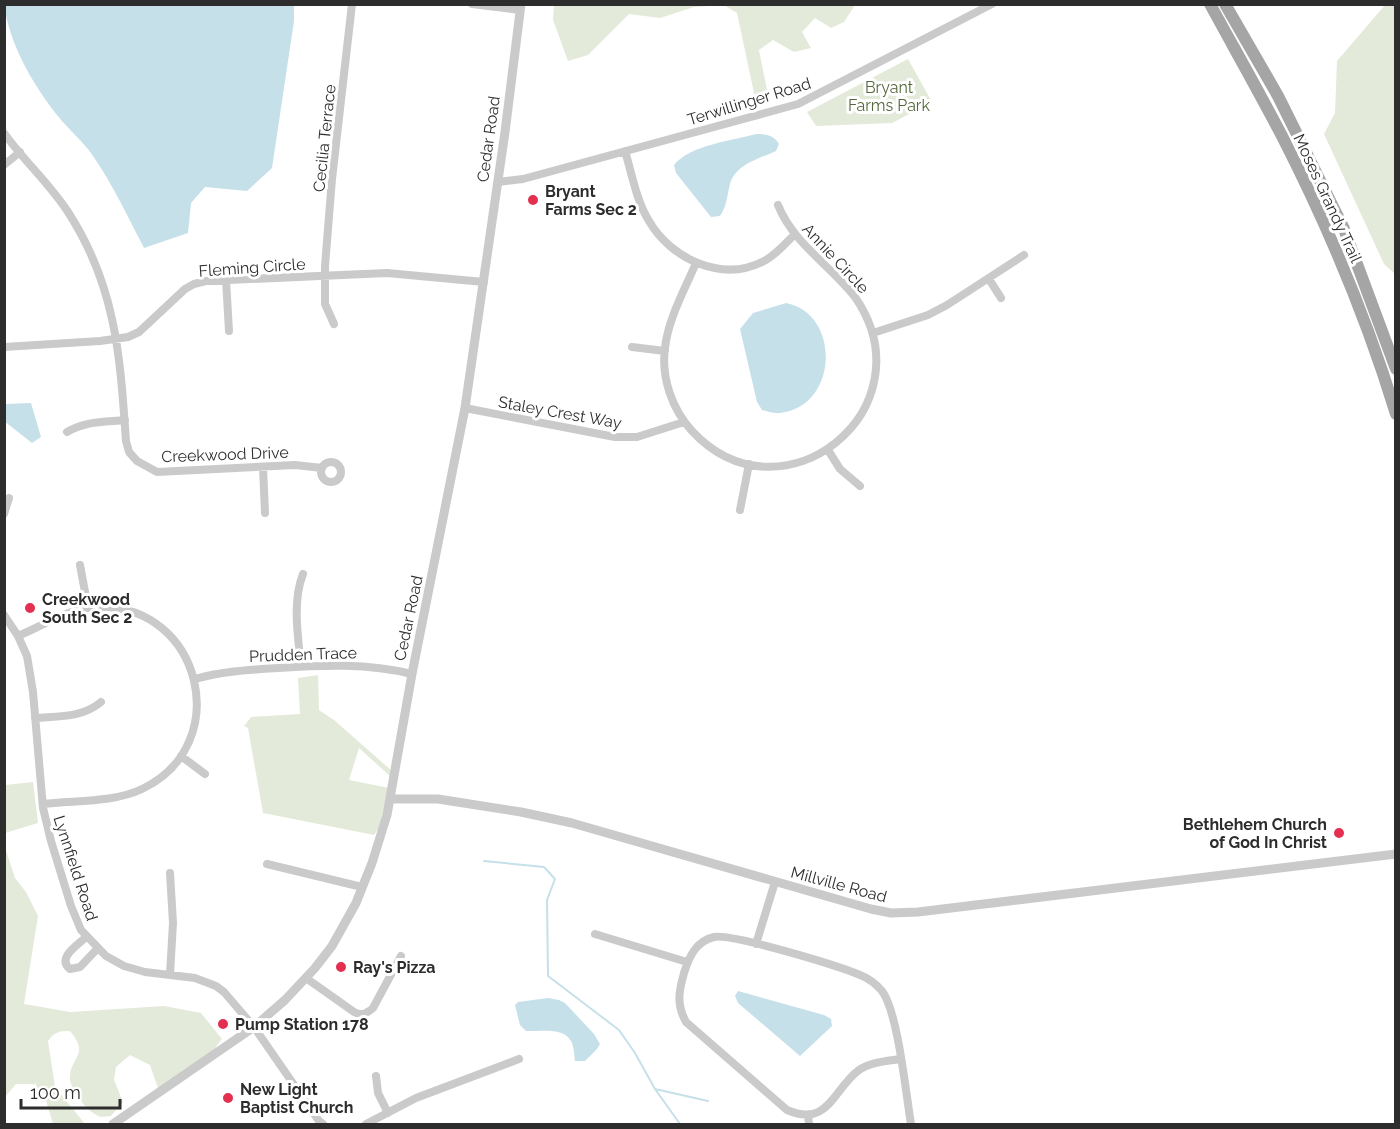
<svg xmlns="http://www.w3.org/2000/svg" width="1400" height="1129" viewBox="0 0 1400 1129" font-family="Raleway,sans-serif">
  <rect width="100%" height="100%" fill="#fff"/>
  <path fill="#e4eada" d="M554,5V4L855,5L844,22L831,28L815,18L802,32L811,48L794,52L773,40L759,50L768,95L757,107L737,13L724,5L694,7L660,18L629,14L588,55L568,61L553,20Z
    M1385,5H1396L1395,274L1384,264L1324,134L1335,113L1337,61Z
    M908,59L932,102L892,123L816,126L807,112Z
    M318,675L319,710L334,720L392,771L391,777L359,748L349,780L389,788L379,828L374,835L263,813L248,728L244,726L251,717L300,714L298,678Z
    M33,782L38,823L5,833V785Z
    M4,844L15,878L26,892L38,916L24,1004L70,1012L164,1006L201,1013L222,1039L202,1065L159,1091L150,1065L130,1055L116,1067L114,1080L123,1102L111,1116C108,1116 105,1117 102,1117C89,1115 71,1091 70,1079C69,1057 91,1056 70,1031C59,1031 54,1032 48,1041L55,1087L85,1124H53L44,1094L33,1084H16L5,1097Z"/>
  <path fill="#c6e0ea" d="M4,5H294V21L272,168L247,191L205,187L191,203L188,233L144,248C128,217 113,185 93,156C83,141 68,129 57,115C32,83 10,45 4,5Z
    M756,134C766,134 774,135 779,144L776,151C759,159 736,164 730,184C727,196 727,206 720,216L711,217L676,173L674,165C690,145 731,141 756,134Z
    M786,303C841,313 839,407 780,413C775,414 767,411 762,410L757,402L740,329L753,313Z
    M31,403L41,437L32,443L4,421L5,404Z
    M738,991L824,1015L831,1019L832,1026L800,1056L738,1003L735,996Z
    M548,998L559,1000L565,1003L594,1034L600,1044L597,1049L585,1061H575C574,1055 574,1046 571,1041C563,1026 539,1032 526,1031L520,1025L515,1005L518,1002Z"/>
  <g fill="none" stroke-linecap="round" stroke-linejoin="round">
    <path stroke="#c6e0ea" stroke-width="2" d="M484,861L544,867L555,879L547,900L548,976L619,1030L635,1053L655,1089L680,1124
      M655,1089L708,1101"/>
    <path stroke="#cacaca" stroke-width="8" d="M472,4L520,10
      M4,133C24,161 49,183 68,212C116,286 120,356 126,441L129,452L137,461L157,472L295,465L322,468
      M625,151C632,174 636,200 649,221C671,259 722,283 764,261C776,255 785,244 795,234
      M4,165L20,152
      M498,182L523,179L798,104L992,4
      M696,263C685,289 668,319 665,348C661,378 672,409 692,431C782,528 932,409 855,297C831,266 793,243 778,205
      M989,279L1001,298
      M226,280L229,331
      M334,324L325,304V266L332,179L352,4
      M873,333L928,315L947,305L1024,255
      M4,347L100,341L128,337L139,332L185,289L194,284L206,281L387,273L484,282
      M632,347L665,351
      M465,408L615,437H637L684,422
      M67,432C85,421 104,422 125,420
      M828,450L840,469L860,486
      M321 472a10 10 0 1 1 20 0a10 10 0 1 1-20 0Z
      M263,467L265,513
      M740,510L749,464
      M4,514L9,498
      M80,565L88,608
      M4,615L18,636L27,656L33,692L43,808L51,841L71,906L81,930L106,956L124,966L145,972L195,978L216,986L224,992L254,1027L319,1121L323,1124
      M18,636C45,625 70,607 99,607C202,605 235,745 142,789C113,803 74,800 43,804
      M301,666C298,636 292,602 303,574
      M195,679C223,671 249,670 278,668C323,665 367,663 412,674
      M35,718C59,716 82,718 101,702
      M181,756L205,774
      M267,864L362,887
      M170,873L173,923L170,974
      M595,934L687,962
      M86,937C78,945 56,958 70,969L80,967L98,948
      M756,944L775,882
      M306,978L354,1012C362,1016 366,1014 373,1008L401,956
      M900,1059C887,1061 870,1062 859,1070C833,1089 829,1128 787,1110L686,1022C676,1004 679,991 684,973C689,957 696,941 714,937C731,933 839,966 860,975C868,978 876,984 882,991C898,1012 906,1095 911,1124
      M376,1076L378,1093L388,1113
      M808,1115L809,1124
      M366,1124L416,1098L519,1059"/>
    <path stroke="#cacaca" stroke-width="9" d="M390,799H438L521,812L572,823L871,909L891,913L918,912L1396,854
      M113,1124L254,1027L285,1000L315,968L332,946L356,903L372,863L387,815L412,674L465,408L505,132L521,4"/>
    <path stroke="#a5a5a5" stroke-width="12" d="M1210,4C1234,48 1259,92 1282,136C1327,224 1367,319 1396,414
      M1225,4L1278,96L1344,229L1396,369"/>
  </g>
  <g fill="#e32f50" stroke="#fff" stroke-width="2">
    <circle cx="533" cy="200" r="6"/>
    <circle cx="30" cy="608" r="6"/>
    <circle cx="1339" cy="833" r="6"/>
    <circle cx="341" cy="967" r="6"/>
    <circle cx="223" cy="1024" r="6"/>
    <circle cx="228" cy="1098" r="6"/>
  </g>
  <g text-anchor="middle" stroke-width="6" stroke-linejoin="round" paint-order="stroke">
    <g font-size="16" fill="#54673b" stroke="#fff">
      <text x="889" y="93">Bryant<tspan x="889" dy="18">Farms Park</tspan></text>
    </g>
    <g font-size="16" fill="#2d2d2d" stroke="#fff">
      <text transform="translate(749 101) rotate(-17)" y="6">Terwillinger Road</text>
      <text transform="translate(324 138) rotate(-84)" y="6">Cecilia Terrace</text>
      <text transform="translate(488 139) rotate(-82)" y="6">Cedar Road</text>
      <text transform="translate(1328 198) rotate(65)" y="6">Moses Grandy Trail</text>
      <text transform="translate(836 258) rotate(47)" y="6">Annie Circle</text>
      <text transform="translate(252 267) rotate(-4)" y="6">Fleming Circle</text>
      <text transform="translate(560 412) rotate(10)" y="6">Staley Crest Way</text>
      <text transform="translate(225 454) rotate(-2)" y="6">Creekwood Drive</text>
      <text transform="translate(408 618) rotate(-78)" y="6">Cedar Road</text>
      <text transform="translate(303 654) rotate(-2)" y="6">Prudden Trace</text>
      <text transform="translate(76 868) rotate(72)" y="6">Lynnfield Road</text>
      <text transform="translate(839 884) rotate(15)" y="6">Millville Road</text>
    </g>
    <g font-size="16" font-weight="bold" fill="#2d2d2d" stroke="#fff" text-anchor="start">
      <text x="545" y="197">Bryant<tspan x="545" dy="18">Farms Sec 2</tspan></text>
      <text x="42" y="605">Creekwood<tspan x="42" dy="18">South Sec 2</tspan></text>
      <text x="1327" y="830" text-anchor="end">Bethlehem Church<tspan x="1327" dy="18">of God In Christ</tspan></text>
      <text x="353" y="973">Ray's Pizza</text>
      <text x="235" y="1030">Pump Station 178</text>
      <text x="240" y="1095">New Light<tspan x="240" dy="18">Baptist Church</tspan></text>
    </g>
  </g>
  <rect width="1400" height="1129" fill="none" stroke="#2d2d2d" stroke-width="12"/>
  <path d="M21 1099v9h99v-9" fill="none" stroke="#2d2d2d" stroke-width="3"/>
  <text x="30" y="1099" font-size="18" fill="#2d2d2d" stroke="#ffffff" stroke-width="4.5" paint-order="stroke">100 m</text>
</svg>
